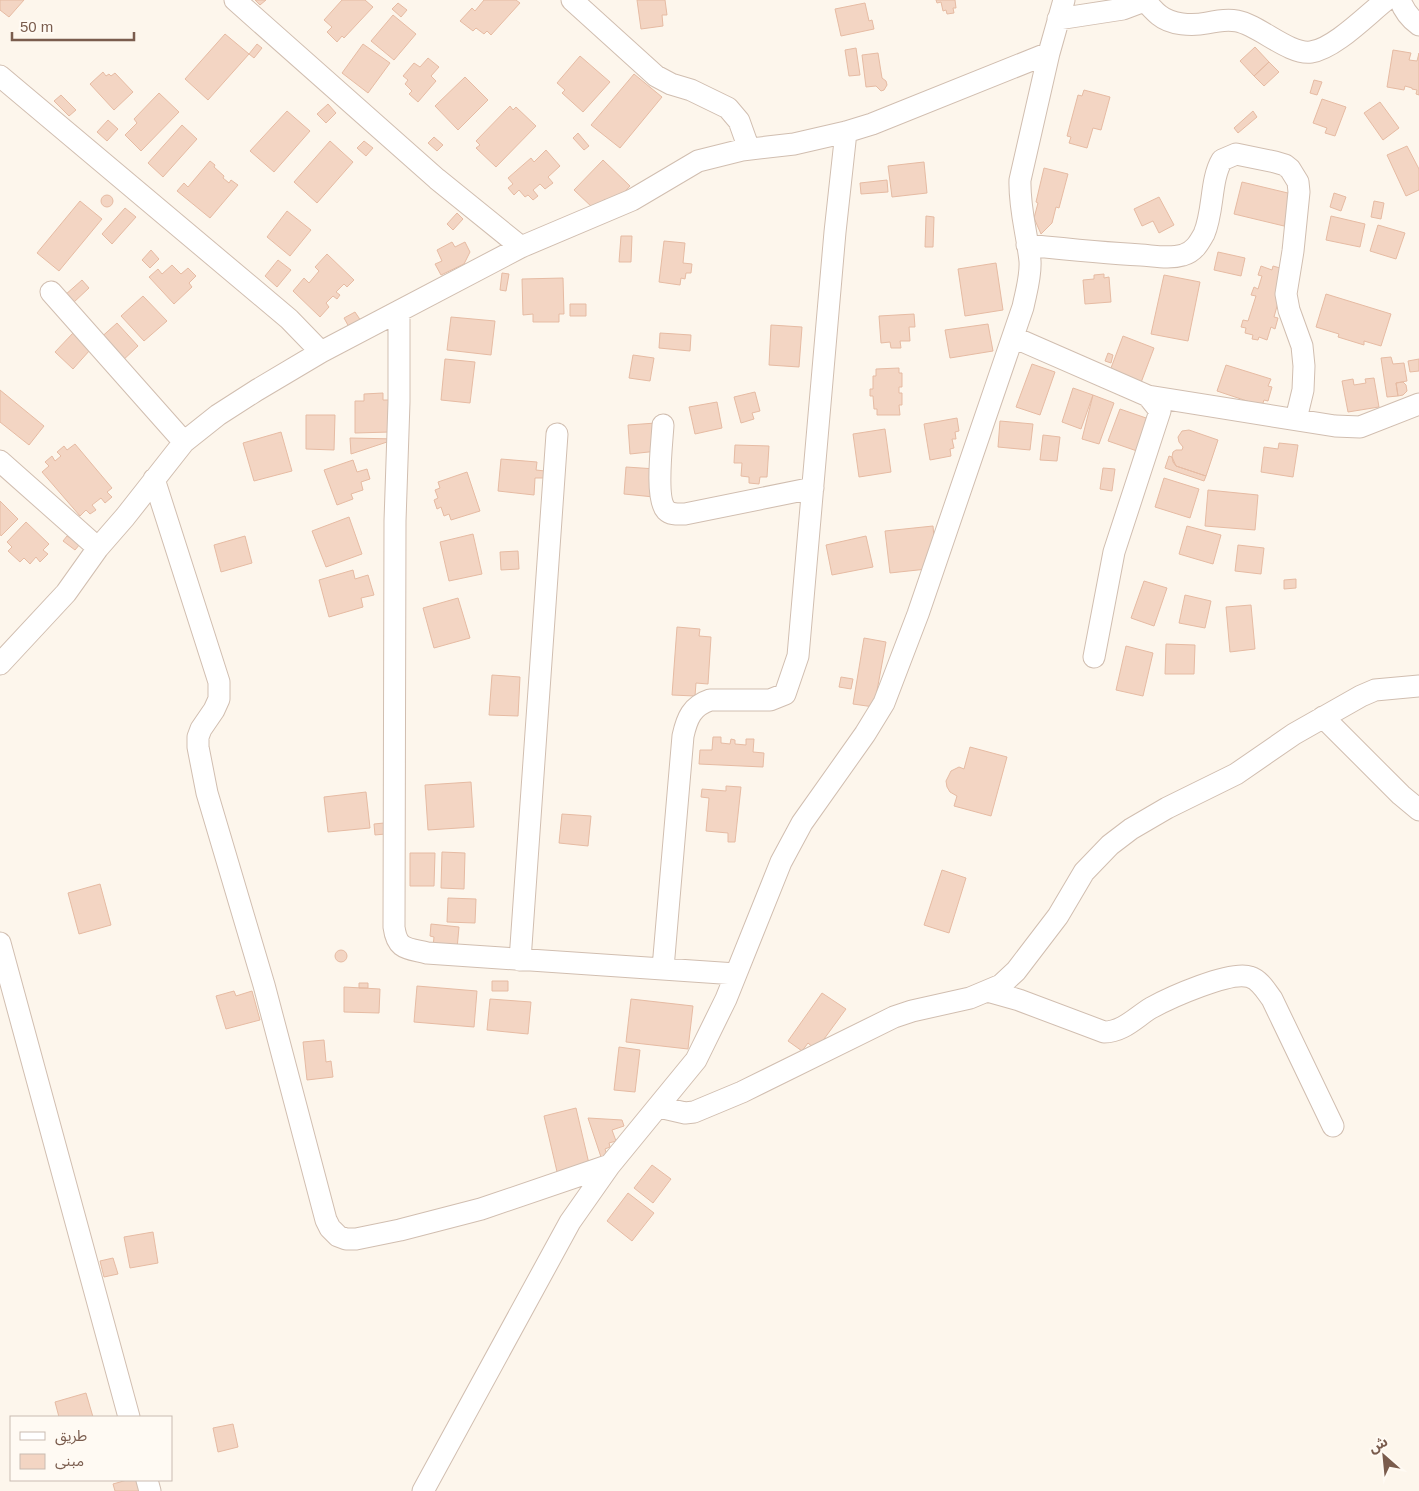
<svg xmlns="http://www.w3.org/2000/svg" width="1419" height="1491" viewBox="0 0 1419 1491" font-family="Arial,'Noto Sans Arabic',sans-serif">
  <rect width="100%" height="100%" fill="#fdf6ec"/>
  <path fill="#f3d5c3" stroke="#e6bba3" d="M0,0H24L9,17L0,10Z
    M255,0H266L260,5Z
    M342,0H365L373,7L344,38L342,36L337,42L327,32L332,27L324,20Z
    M484,0H516L520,3L491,35L487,31L484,34L476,28L473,31L460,21L472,8L475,11Z
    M637,0H665L667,15H662L663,26L641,29Z
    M936,0H955L956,8H953L954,13L947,14L946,10L943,11L941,2L937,3Z
    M398,3L407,10L401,17L392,9Z
    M865,3L869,21L872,20L874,29L841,36L835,9Z
    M393,15L416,34L394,60L371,41Z
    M225,34L249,54L208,100L185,79Z
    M257,44L262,48L254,58L249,54Z
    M363,44L390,63L368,93L342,73Z
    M1255,47L1269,62L1254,76L1240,61Z
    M856,48L860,75L849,76L845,50Z
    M1393,50L1411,53L1409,60L1417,61L1419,53V95L1416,94L1417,90L1412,89V88L1405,86L1404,90L1387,87Z
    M878,53L882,78L886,81L887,85L884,90L881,91L876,86L866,87L862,55Z
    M580,56L610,82L583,112L562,93L565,90L557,83Z
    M428,58L439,67L431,76L436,81L418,102L409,94L412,91L405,84L408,80L403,76L414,63L420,67Z
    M1269,62L1279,72L1264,86L1254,76Z
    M103,72L106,76L109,74L111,76L115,73L133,92L114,110L90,84Z
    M634,74L662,97L620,148L591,125Z
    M465,77L488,100L458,130L435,106Z
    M1314,80L1322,82L1317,95L1310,93Z
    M1084,90L1110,97L1101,130L1093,128L1087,148L1069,143L1071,137L1067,136L1078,95L1082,96Z
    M159,93L179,112L141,151L125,135L137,123L134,119Z
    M61,95L76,110L69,116L54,101Z
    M1322,99L1346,107L1335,136L1325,133L1327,128L1313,123Z
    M1380,102L1399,128L1383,140L1364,113Z
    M328,104L336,113L326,123L317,114Z
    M510,106L513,110L516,107L536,126L496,167L476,148L480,145L476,141Z
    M287,111L310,131L274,172L250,151Z
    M1253,111L1257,117L1238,133L1234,128Z
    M108,120L118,129L107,141L97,132Z
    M182,125L197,139L163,177L148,163Z
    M578,133L589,146L584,150L573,138Z
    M434,137L443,145L437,151L428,143Z
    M330,141L353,162L317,203L294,182Z
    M364,141L373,148L366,156L357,148Z
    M1407,146L1419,169V190L1406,196L1387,155Z
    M546,150L560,166L548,177L553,183L545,189L540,184L533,190L538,196L533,200L528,195L525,197L519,190L514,195L508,188L513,184L508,178L531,158L534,162Z
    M603,160L630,186L612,205L605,199L594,209L574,190Z
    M210,161L215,165L214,167L224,176L223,178L229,183L231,180L238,185L210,218L177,191L184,183L188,187Z
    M924,162L927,193L892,197L888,166Z
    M1044,168L1068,174L1059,208L1056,207L1052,223L1041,234L1034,218L1038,203L1036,202Z
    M887,180L888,192L861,194L860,183Z
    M1242,182L1292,194L1284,226L1234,214Z
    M1334,193L1346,197L1341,211L1330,207Z
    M101 201a6 6 0 1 1 12 0a6 6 0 1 1-12 0Z
    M1159,197L1174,225L1159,233L1153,221L1142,226L1134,209Z
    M80,201L102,219L59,271L37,253Z
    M1374,201L1384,203L1381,219L1371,217Z
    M125,208L136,217L112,244L102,234Z
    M287,211L311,230L290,256L267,237Z
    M457,213L463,219L453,230L447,224Z
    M926,216L934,217L933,247H925Z
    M1331,216L1365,224L1360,247L1326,240Z
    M1378,225L1405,233L1396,259L1370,251Z
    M621,236H632L631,262H619Z
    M664,241L685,243L683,263L692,264L691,273H686L685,279L681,278L680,285L659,282Z
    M452,242L455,247L465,242L470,252L464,264L441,275L435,264L442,261L437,250Z
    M151,250L159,259L150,268L142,260Z
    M1218,252L1245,258L1241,276L1214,270Z
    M327,254L354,280L347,287L344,284L336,292L340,295L337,299L333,296L326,303L329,307L320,317L293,291L304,278L309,283L319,271L315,267Z
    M278,260L291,270L277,287L265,276Z
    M996,263L1003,310L965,316L958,269Z
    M172,265L181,274L188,268L196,276L189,283L192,287L174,304L149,277L158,269L162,274Z
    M1261,266L1272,270L1273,266L1280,268L1279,299L1274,317L1278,318L1275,329L1271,327L1267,340L1259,337L1258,340L1252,339L1253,335L1245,333L1246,328L1241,327L1243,320L1248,321L1256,296L1251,295L1254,287L1258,289L1262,276L1258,275Z
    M502,273L509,274L506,291L500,290Z
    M1104,274V278L1109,277L1111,302L1085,304L1083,280L1094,279V275Z
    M1164,275L1200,282L1188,341L1151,334Z
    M563,278L564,314H559V322H533V314L523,315L522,279Z
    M82,280L89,288L73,303L65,295Z
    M1326,294L1391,314L1381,346L1364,341V345L1338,337L1339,334L1316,327Z
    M143,296L167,321L144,341L121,316Z
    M570,304H586V316H570Z
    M355,312L361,321L349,327L344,318Z
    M914,314L915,327H909L910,341H900L901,348H891L890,342L881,343L879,316Z
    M451,317L495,321L491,355L447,350Z
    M117,323L138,346L119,364L97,341Z
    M988,324L993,351L950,358L945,330Z
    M771,325L802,327L799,367L769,365Z
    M73,333L90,350L73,369L55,352Z
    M660,333L691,335L690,351L659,348Z
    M1123,336L1154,348L1139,388L1108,376Z
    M1108,353L1113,355L1111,363L1105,361Z
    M633,355L654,358L650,381L629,378Z
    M1391,357L1393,364L1404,363L1407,381L1396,383L1398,396L1387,397L1381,358Z
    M445,359L475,362L470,403L441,400Z
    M1419,359V371L1410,372L1408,361Z
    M1032,364L1055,372L1040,415L1016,407Z
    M1226,365L1271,379L1268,386L1272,387L1268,401L1264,400L1262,406L1217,391Z
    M899,368V373H902V387H899V393H902V405H899L900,415H877V409H874L873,396H870V389H873V376H876V369Z
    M1374,378L1379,407L1348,412L1342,381L1353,379L1354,385L1366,383L1365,379Z
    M1403,382L1406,385L1407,391L1403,395L1398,396L1396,383Z
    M1073,388L1093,395L1081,429L1062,422Z
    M0,390L44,426L29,445L0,422Z
    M755,392L760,411L752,413L754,419L741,423L734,397Z
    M383,393V400H390V432L355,433V401H364V394Z
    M1093,395L1114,403L1099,444L1082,439Z
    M717,402L722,428L695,434L689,407Z
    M1120,409L1149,419L1137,451L1108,441Z
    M306,415H335L334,450L306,449Z
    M957,418L959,431L955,432L956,439H952L954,448L950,449L951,456L930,460L924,424Z
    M1000,421L1033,424L1030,450L998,447Z
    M656,423L658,451L630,454L628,425Z
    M885,429L891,472L859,477L853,434Z
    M1189,430L1218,440L1206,476L1176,466L1173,462L1172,457L1173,452L1176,450H1182L1183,447L1179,442L1178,437L1182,431Z
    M281,432L292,471L254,481L243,443Z
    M1043,435L1060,437L1057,461L1040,460Z
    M350,438L396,439L351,454Z
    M1279,443L1298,445L1293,477L1261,472L1264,447L1278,449Z
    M75,444L112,488L107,492L112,497L105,503L101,498L92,505L96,510L90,514L86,510L80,516L42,472L49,466L45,462L52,456L55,461L61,456L57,452L64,446L67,450Z
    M735,445L769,446L767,477H760L759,484L749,483V477L741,476L742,463H734Z
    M1169,456L1172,457L1176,466L1206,476L1204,481L1165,468Z
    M501,459L537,462L536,470L545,471L544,478H535L534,495L498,491Z
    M353,460L357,472L367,469L370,479L361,482L363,490L351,494L353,499L337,505L324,470Z
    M626,467L656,469L654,497L624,494Z
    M1103,468L1115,469L1112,491L1100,489Z
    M467,472L480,511L451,520L449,514L444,516L441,507L437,509L434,500L438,498L435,490L440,488L438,482Z
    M1164,478L1199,489L1190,518L1155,507Z
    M1208,490L1258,495L1255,530L1205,526Z
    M0,501L18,519L1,536L0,534Z
    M349,517L362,554L326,567L312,531Z
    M26,522L49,544L43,550L48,554L40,562L36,557L30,564L24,558L20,562L8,551L12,547L7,542Z
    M933,526L935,549L927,569L890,573L885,531Z
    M1187,526L1221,535L1213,564L1179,554Z
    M473,534L482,574L449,581L440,542Z
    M67,536L80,544L75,550L63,541Z
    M245,536L252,563L221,572L214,545Z
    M866,536L873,567L832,575L826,545Z
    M1238,545L1264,548L1261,574L1235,571Z
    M518,551L519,569L501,570L500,552Z
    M353,570L355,579L368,575L374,595L361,598L363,607L329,617L319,580Z
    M1296,579V588L1284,589V580Z
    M1144,581L1167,588L1154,626L1131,618Z
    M1185,595L1211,601L1205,628L1179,623Z
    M458,598L470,638L434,648L423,608Z
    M1251,605L1255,649L1230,652L1226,607Z
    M677,627L700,629L699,636L711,637L708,684L696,683L695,696L672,695Z
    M864,638L886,642L874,707L853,704Z
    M1166,644L1195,645L1194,674H1165Z
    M1126,646L1153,653L1143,696L1116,690Z
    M492,675L520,677L518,716L489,715Z
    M841,677L853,679L851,689L839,687Z
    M713,737H721V743L730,744L731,739L735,740V744L746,745V739H754L753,752L764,753L763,767L699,764L700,750H712Z
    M970,747L1007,757L991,816L954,806L957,796L950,792L947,787L946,781L951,771L959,767L964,769Z
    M471,782L474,827L428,830L425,785Z
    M726,786L741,787L735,842H728V833L706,831L709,798L701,797L702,789L726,791Z
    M366,792L370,828L328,832L324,797Z
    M562,814L591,816L588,846L559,843Z
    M394,822L395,833L375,835L374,824Z
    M442,852L465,853L464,889L441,888Z
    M410,853H435L434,886H410Z
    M942,870L966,878L949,933L924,925Z
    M100,884L111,925L79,934L68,893Z
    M448,898L476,899L475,923L447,922Z
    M431,924L459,927L457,949L433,947L434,937L430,936Z
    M335 956a6 6 0 1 1 12 0a6 6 0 1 1-12 0Z
    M492,981H508V991H492Z
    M359,983H368V988H359Z
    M417,986L477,991L474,1027L414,1022Z
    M344,987L380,989L379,1013L344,1012Z
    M234,991L236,996L252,991L260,1020L226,1029L216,996Z
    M822,993L846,1009L816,1050L808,1043L802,1051L788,1041Z
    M490,999L531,1002L528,1034L487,1030Z
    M631,999L693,1006L688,1049L626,1042Z
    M324,1040L326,1062L331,1061L333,1077L307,1080L303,1042Z
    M619,1047L640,1050L635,1092L614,1090Z
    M576,1108L590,1168L558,1176L544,1116Z
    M588,1118L622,1120L624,1126L612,1130L616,1141L609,1143L610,1147L605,1149L607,1155L601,1157Z
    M652,1165L671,1179L653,1203L634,1188Z
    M628,1193L654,1213L632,1241L607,1221Z
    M153,1232L158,1263L130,1268L124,1237Z
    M113,1258L118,1274L104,1277L100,1261Z
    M86,1393L93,1417H59L55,1402Z
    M233,1424L238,1447L218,1452L213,1428Z
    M127,1480H137L140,1491H115L113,1484Z"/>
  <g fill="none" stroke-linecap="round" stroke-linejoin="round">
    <g stroke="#d1beb0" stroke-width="23">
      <path id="minor" d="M235,0L437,179L521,247
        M572,0L656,76L671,84L691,90L728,108L739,121L749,149
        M1400,0C1404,11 1409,18 1419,25
        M1145,1C1150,6 1154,11 1159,15C1171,25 1192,26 1207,23C1216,21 1227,19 1237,21C1259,25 1289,55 1311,52C1334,49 1367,15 1386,0
        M1058,19L1123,9L1147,0
        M0,76L289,319L321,352
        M1027,245C1065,249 1103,253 1141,255C1155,256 1170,259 1183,255C1194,252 1199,243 1204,234C1214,211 1210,180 1222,160L1236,154L1275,162L1285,165L1290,169L1298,182L1299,192L1293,251L1286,294L1289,310L1302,346L1304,366L1303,390L1296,419
        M51,292L184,442
        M399,311V402L395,521L394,927C397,950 407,948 427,953L736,974
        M1013,337L1148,396L1335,426L1360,427L1419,404
        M663,425C662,443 655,498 666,510C671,515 678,514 685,514L813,488
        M0,461L98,548
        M154,479L219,682V699L214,710L201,729L198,737V747L207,793L264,985L326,1220L330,1228L338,1236L346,1239H356L400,1230L481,1209L610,1165
        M1094,657L1114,552L1160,411L1148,396
        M0,664L66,593L98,548L125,517L184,442L218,415L257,390L321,352L521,247L632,200L698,161L742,150L794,144L846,132L872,124L1049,53
        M1323,717L1401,795L1419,810
        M0,943L129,1417
        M520,960L557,434
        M663,968L683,736C687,718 692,706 710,700H770L785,694L798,656L835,232L846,132
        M987,991L1019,1000L1104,1032C1123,1032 1136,1017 1151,1008C1169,998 1231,970 1250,977C1260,980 1266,991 1272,999L1333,1126
        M659,1107L685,1113L694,1112L742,1092L894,1017L912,1011L970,998L1001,985L1016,971L1058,916L1084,872L1110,845L1131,829L1167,808L1236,774L1294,734L1361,696L1375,690L1419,686
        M147,1480L150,1491
        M423,1491L570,1222L610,1165L696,1060L726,999L781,862L802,823L865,734L884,703L918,614L1023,307C1026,292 1031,277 1030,261C1027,233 1019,208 1020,180L1049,53L1064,0"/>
    </g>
    <use href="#minor" stroke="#fff" stroke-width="21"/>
  </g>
  <rect x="10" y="1416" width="162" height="65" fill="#fffaf3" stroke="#cabbb1"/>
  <rect x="20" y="1432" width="25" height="8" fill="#ffffff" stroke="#cabbb1"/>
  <text x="55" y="1441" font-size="15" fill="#7a5c4d">طريق</text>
  <rect x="20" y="1454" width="25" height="15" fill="#f3d5c3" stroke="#cabbb1"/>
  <text x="55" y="1466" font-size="15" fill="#7a5c4d">مبنى</text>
  <g transform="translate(1384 1456) rotate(333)" stroke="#fffaf3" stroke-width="4" paint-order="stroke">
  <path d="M0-4L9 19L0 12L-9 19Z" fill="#7a5c4d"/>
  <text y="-8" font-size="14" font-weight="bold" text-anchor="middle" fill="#7a5c4d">ش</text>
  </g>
  <path d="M12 32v8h122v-8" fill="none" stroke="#7a5c4d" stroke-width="2.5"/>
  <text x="20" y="32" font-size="15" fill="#7a5c4d" stroke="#fffaf3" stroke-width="4" paint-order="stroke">50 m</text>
</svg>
